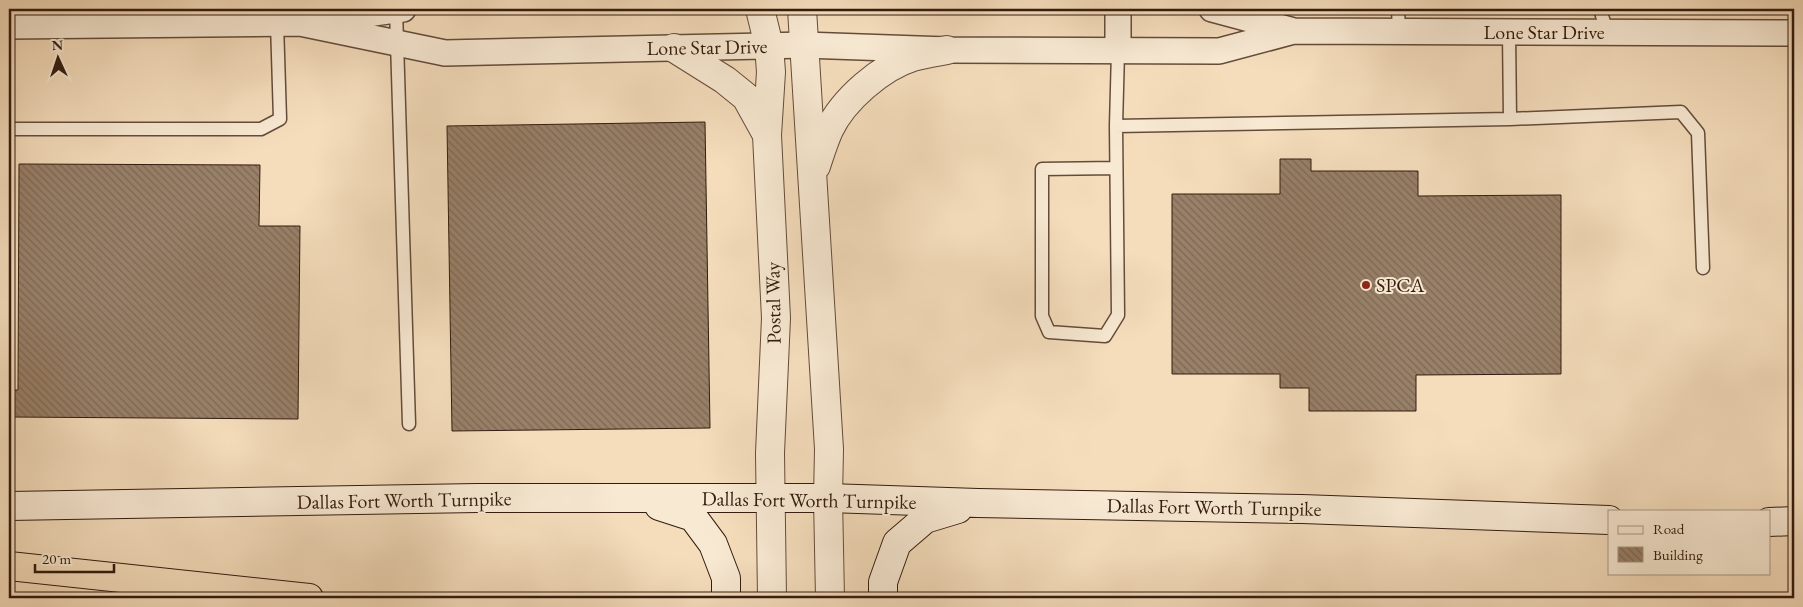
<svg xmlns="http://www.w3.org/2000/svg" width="1803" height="607" viewBox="0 0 1803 607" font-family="'EB Garamond',serif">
  <defs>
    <pattern id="building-back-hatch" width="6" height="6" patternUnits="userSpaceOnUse" patternTransform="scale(1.25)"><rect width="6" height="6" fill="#988069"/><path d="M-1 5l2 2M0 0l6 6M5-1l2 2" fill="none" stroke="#7d6855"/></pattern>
  </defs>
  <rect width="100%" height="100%" fill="#f5ddbc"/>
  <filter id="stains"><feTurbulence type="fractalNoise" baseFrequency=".004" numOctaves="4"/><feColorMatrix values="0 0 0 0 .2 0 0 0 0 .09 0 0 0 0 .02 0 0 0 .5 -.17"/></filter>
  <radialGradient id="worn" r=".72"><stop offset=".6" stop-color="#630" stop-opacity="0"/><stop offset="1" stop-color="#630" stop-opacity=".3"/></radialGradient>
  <path fill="url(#building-back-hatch)" stroke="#331c0f" d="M705,122L710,428L452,431L447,126Z
    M1280,159H1311V171H1418V196L1561,195V374L1416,375V411H1309V388H1280V374H1172V194H1280Z
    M19,164L260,165L259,226H300L298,419L9,417V390H18Z"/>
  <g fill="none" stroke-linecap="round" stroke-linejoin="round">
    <g stroke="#644c3a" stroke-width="15">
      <path id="service" d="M1398,9L1399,31
        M1600,9L1607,32
        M396,10L409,424
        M176,24V9
        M86,25L87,9
        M1509,32L1510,119
        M1118,51L1116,126L1510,119L1681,112L1698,133L1703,268
        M1116,126L1118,315L1105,336L1049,332L1042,316V169L1116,168
        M9,129H261L280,119L277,23"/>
    </g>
    <g stroke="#644c3a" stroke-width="28">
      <path id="minor" d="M1212,9L1294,31
        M300,23L445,53L804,45L947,50L1219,51L1294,31L1794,33
        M9,26L300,23L403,9
        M1118,51V9"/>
    </g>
    <g stroke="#644c3a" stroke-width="30">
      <path id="tertiary" d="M760,9L769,46L771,72L767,135L776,318L770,453L772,598
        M802,9L829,449L828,498L830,598
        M674,48L725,80L746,97L767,135
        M816,166C820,154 824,141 829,130C843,100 881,67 913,57C923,54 936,52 947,50"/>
    </g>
    <g stroke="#331c0f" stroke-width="30">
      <path id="secondary" d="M9,506L477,498H828L978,503L1302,509L1609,520
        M659,506L693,517L713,544L726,578V598
        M1769,522L1794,521
        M883,598V582L897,543L925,519L958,509"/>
    </g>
    <g stroke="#331c0f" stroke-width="30">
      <path id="motorway" d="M9,566L309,598"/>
    </g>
    <use href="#service" stroke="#f8e9d3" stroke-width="12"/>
    <use href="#minor" stroke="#f8e9d3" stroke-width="25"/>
    <use href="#tertiary" stroke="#f8e9d3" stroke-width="28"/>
    <use href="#secondary" stroke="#f8e9d3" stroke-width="28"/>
    <use href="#motorway" stroke="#f5ddbc" stroke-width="28"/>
  </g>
  <circle fill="#8f2418" stroke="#f8e9d3" stroke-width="2" cx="1366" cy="285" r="5"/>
  <g text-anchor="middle" stroke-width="4" stroke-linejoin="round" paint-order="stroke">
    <g font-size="20" fill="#331c0f" stroke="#f8e9d3">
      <text x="1544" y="39">Lone Star Drive</text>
      <text transform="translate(707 47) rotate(-1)" y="7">Lone Star Drive</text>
      <text transform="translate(773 303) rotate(-91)" y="7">Postal Way</text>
      <text transform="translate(404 500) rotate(-1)" y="7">Dallas Fort Worth Turnpike</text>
      <text transform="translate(809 500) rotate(1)" y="7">Dallas Fort Worth Turnpike</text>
      <text transform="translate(1214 507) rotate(1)" y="7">Dallas Fort Worth Turnpike</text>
    </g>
    <g font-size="20" fill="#331c0f" stroke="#f8e9d3" text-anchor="start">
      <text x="1376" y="292">SPCA</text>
    </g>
  </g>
  <rect width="1803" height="607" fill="none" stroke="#f5ddbc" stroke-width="30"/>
  <rect x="10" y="10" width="1783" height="587" fill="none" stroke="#331c0f" stroke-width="2.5"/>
  <rect x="15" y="15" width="1773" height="577" fill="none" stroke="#331c0f"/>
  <rect x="1608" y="510" width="162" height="65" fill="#f8e9d3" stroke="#a99785"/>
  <rect x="1618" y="526" width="25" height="8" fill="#f8e9d3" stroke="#a99785"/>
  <text x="1653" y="534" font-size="15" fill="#331c0f">Road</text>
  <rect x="1618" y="547" width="25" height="15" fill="url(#building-back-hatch)" stroke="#a99785"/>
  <text x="1653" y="560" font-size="15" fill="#331c0f">Building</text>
  <g transform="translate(58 58) rotate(357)" stroke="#f8e9d3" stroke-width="4" paint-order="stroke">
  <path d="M0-4L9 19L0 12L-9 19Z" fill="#331c0f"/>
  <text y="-8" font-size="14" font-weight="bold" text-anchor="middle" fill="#331c0f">N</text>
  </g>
  <path d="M35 564v8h79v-8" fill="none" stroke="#331c0f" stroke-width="2.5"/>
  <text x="42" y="564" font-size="15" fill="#331c0f" stroke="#f8e9d3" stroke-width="4" paint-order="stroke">20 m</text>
  <rect width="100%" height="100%" filter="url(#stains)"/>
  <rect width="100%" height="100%" fill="url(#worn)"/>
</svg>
